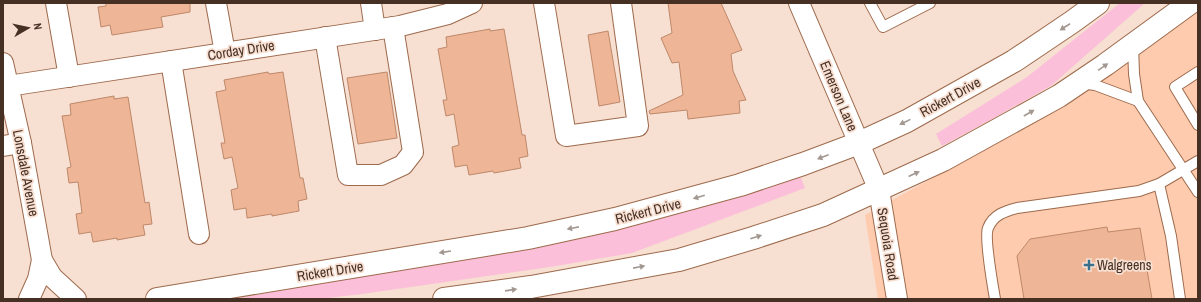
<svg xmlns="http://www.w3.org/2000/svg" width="1201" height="302" viewBox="0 0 1201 302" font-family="'Archivo Narrow',sans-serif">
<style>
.built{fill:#ffcbae}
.green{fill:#fcbfd9}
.building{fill:#eeb696;stroke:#be886a}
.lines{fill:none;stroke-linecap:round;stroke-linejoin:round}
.lane-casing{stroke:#9d6a4c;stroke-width:12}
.street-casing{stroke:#9d6a4c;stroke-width:22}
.secondary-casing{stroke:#9d6a4c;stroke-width:24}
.lane{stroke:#fff;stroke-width:10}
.street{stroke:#fff;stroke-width:20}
.secondary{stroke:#fff;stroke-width:22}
.oneway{fill:#a29891}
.poi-dot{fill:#39718c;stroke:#f7dfd2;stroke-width:1.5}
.labels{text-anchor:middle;stroke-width:3.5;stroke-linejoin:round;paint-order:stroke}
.street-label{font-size:14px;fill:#463023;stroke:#f7dfd2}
.poi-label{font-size:14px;fill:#463023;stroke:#f7dfd2;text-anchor:start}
</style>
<rect width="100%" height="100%" fill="#f7dfd2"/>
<polygon class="built" points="1198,5 1198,299 878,299 865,215 1000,141 1098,78"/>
<g class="green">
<polygon points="1120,3 1145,3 1052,85 992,119 942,146 936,134 1027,77"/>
<polygon points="790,178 801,178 805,188 632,253 550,267 362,294 319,299 233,299 559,241"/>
</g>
<g class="building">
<polygon points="106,3 190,3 190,12 161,17 163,27 112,35 110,25 101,27 98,7 106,6"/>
<polygon points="668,3 721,3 742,50 731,54 733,71 746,100 739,101 740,113 688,119 687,110 650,114 649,111 683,95 679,62 672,63 661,38 672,33"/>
<polygon points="490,29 490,31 504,29 522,135 525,135 528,156 519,158 521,168 494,173 493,171 469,175 467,165 455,167 452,147 459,145 454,114 446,116 443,100 447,100 438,49 447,47 446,37"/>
<polygon points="608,31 620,102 599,106 588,35"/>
<polygon points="268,72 269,74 283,72 300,178 303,178 307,199 298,201 299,211 272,216 272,214 247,218 246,208 234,210 231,190 238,188 232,157 224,159 221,143 225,143 216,92 226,90 224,80"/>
<polygon points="387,72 397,138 358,144 347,78"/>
<polygon points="114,96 114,99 128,97 145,203 149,202 152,224 143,225 145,235 117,240 117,238 93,242 91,232 79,234 76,214 82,213 78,182 69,183 67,168 71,167 62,116 71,115 70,104"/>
<polygon points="1107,227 1108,232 1140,228 1152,299 1024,299 1017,256 1030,239"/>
</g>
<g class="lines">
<g class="lane-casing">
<g id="lane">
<polyline points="870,3 883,27 930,3"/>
<polyline points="1133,45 1134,74 1138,101 1198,192"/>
<polyline points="1198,72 1175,87 1198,125"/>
<polyline points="1081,83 1095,85 1138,101"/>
<polyline points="1159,184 1171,236 1180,299"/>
<path d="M 995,299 C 993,287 984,237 988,228 C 993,215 1005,211 1017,208 L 1139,191 L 1159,184 L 1198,161"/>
</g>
</g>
<g class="street-casing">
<g id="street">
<polyline points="56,3 69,77"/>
<polyline points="216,3 225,53"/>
<polyline points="371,3 375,30"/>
<polyline points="544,3 566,136 638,126 621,3"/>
<polyline points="799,3 879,190 897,299"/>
<polyline points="325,37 348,175 381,175 403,165 413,152 393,27"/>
<polyline points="171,61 199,234"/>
<polyline points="3,63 21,143 42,260 52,277 76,299"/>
<polyline points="8,86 400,26 448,14 472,3"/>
<polyline points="3,146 21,143"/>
<polyline points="29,299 38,279 42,260"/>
</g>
</g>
<g class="secondary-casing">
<g id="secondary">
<polyline points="157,299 528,238 615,219 740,185 803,164 859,143 907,121 1014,61 1072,22 1098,3"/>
<polyline points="444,299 531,287 679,260 753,238 823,215 943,160 1059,96 1105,65 1190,3"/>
</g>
</g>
<use href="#lane" class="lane"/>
<use href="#street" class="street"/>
<use href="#secondary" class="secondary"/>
</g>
<defs><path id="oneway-solid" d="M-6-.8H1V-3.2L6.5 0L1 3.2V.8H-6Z"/></defs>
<g class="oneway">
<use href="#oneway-solid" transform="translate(1065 27) rotate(147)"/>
<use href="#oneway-solid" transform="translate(1103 67) rotate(-35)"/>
<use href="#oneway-solid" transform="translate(1029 113) rotate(-30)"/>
<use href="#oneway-solid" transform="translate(905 122) rotate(154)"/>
<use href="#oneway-solid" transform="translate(823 157) rotate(159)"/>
<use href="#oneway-solid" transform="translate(914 174) rotate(-25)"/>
<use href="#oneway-solid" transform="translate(699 197) rotate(164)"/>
<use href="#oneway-solid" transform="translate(573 228) rotate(169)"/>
<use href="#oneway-solid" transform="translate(756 237) rotate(-18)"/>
<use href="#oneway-solid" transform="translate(445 252) rotate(171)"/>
<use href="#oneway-solid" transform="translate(639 267) rotate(-11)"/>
<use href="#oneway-solid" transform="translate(511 290) rotate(-8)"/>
</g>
<path class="poi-dot" d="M1087 259h4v4h4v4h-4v4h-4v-4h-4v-4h4z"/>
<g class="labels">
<g class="street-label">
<text transform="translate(241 50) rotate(-9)" y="5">Corday Drive</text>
<text transform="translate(839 96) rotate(67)" y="5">Emerson Lane</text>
<text transform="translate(950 97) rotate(-29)" y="5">Rickert Drive</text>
<text transform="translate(26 173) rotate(79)" y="5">Lonsdale Avenue</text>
<text transform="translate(648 211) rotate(-14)" y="5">Rickert Drive</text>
<text transform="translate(888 244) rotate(81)" y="5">Sequoia Road</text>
<text transform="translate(330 271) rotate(-9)" y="5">Rickert Drive</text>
</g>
<g class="poi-label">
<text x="1097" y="270">Walgreens</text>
</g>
</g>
<rect width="1201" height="302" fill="none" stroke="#463023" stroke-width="8"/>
<g transform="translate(28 28) rotate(81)" stroke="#f7dfd2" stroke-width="3" paint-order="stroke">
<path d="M0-3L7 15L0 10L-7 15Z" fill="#463023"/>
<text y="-6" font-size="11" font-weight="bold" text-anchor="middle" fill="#463023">N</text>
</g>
</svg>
